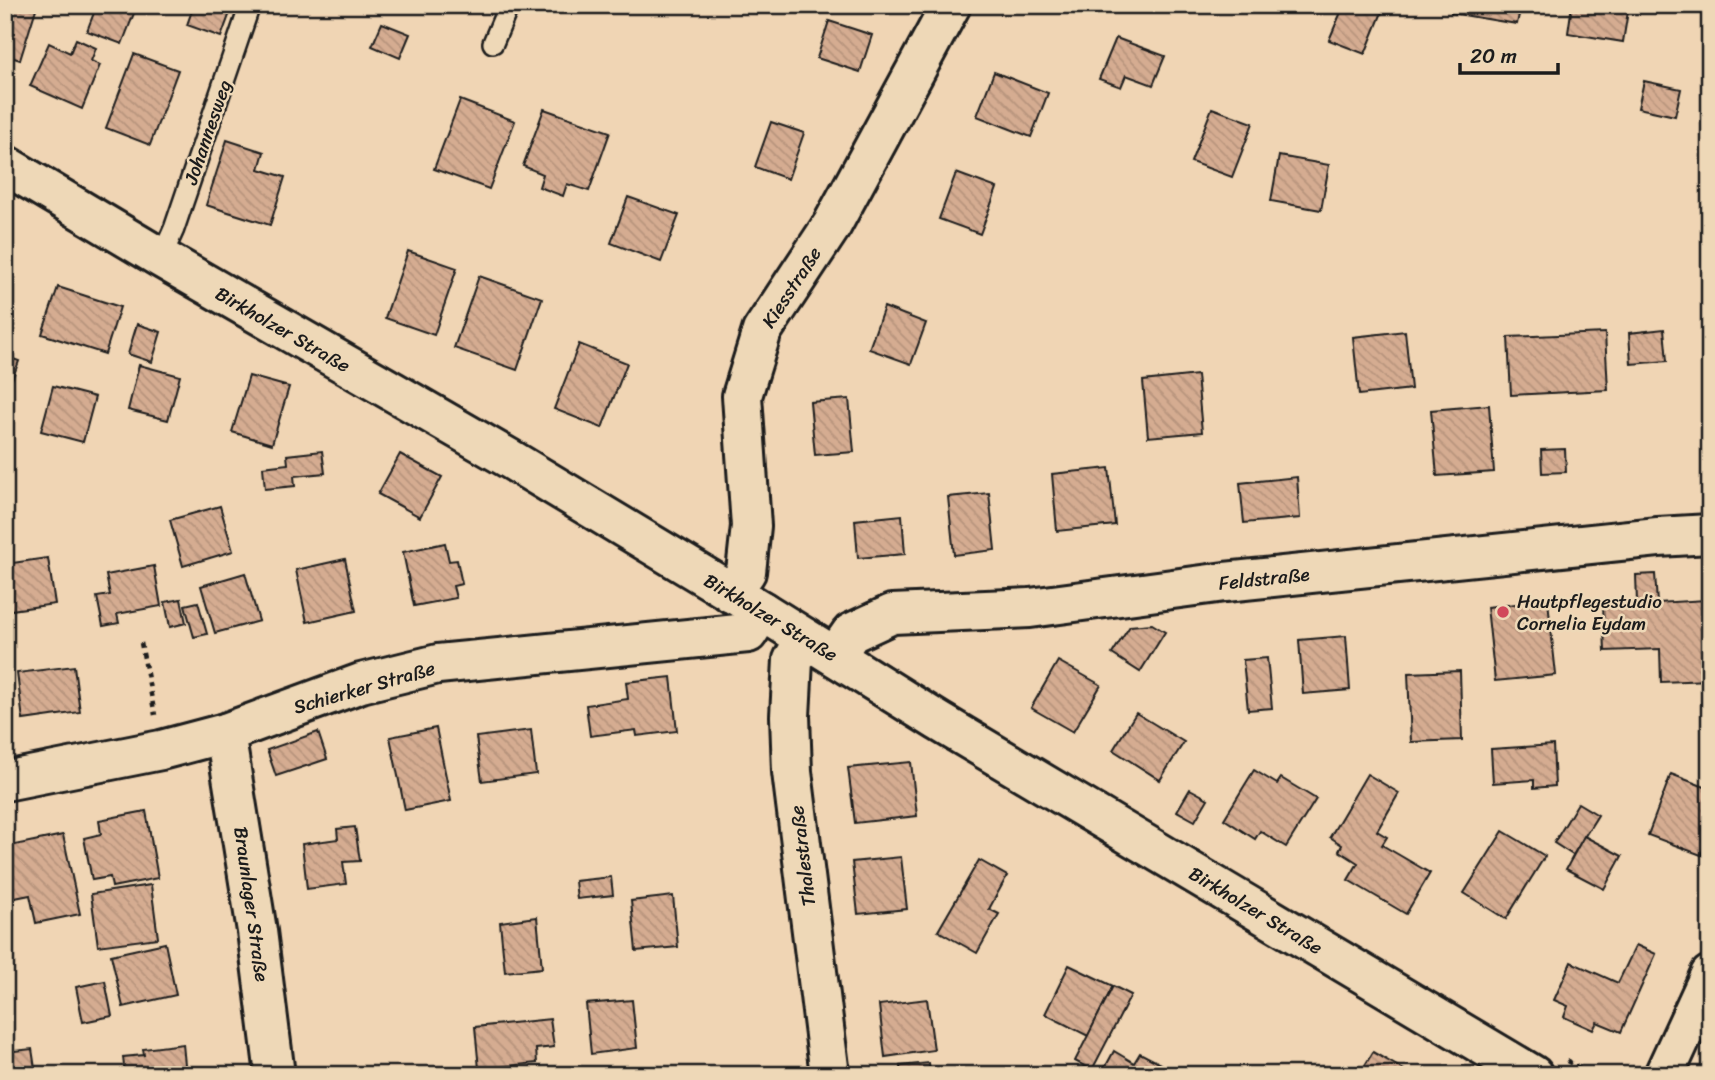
<svg xmlns="http://www.w3.org/2000/svg" width="1715" height="1080" viewBox="0 0 1715 1080" font-family="Sriracha,sans-serif">
<style>
.building{fill:url(#building-back-hatch);stroke:#1c1c1c;stroke-width:2}
.lines{fill:none;stroke-linecap:round;stroke-linejoin:round}
.service-casing{stroke:#1c1c1c;stroke-width:24}
.minor-casing{stroke:#1c1c1c;stroke-width:44}
.tertiary-casing{stroke:#1c1c1c;stroke-width:44}
.path{stroke:#1c1c1c;stroke-width:4.5;stroke-dasharray:5 5;stroke-linecap:butt}
.service{stroke:#eed8b7;stroke-width:19}
.minor{stroke:#eed8b7;stroke-width:38}
.tertiary{stroke:#eed8b7;stroke-width:38}
.poi-dot{fill:#d1495b;stroke:#eed8b7;stroke-width:2.5}
.labels{text-anchor:middle;stroke-width:5;stroke-linejoin:round;paint-order:stroke}
.street-label{font-size:19px;fill:#1c1c1c;stroke:#eed8b7}
.poi-label{font-size:19px;fill:#1c1c1c;stroke:#eed8b7;text-anchor:start}
</style>
<defs>
<pattern id="building-back-hatch" width="6" height="6" patternUnits="userSpaceOnUse" patternTransform="scale(1.75)"><rect width="6" height="6" fill="#d5ac91"/><path d="M-1 5l2 2M0 0l6 6M5-1l2 2" fill="none" stroke="#b6937c"/></pattern>
</defs>
<rect width="100%" height="100%" fill="#f0d5b4"/>
<filter id="ink" filterUnits="userSpaceOnUse"><feTurbulence type="fractalNoise" baseFrequency=".0143" numOctaves="2"/><feDisplacementMap in="SourceGraphic" scale="14" xChannelSelector="R" yChannelSelector="G"/><feConvolveMatrix kernelMatrix="1 2 1 2 8 2 1 2 1" color-interpolation-filters="sRGB"/></filter>
<g filter="url(#ink)">
<g class="building">
<polygon points="5,5 24,5 36,9 20,60 5,55"/>
<polygon points="97,5 128,5 136,8 122,44 87,31"/>
<polygon points="194,5 218,5 231,10 221,37 187,25"/>
<polygon points="1344,5 1385,5 1365,54 1329,40"/>
<polygon points="1453,5 1521,5 1517,24 1451,13"/>
<polygon points="1572,5 1629,5 1623,42 1568,33"/>
<polygon points="829,21 872,35 860,72 817,58"/>
<polygon points="382,23 410,34 400,58 372,46"/>
<polygon points="1116,38 1165,56 1153,85 1126,75 1121,87 1099,79"/>
<polygon points="76,39 96,48 91,61 100,65 82,109 30,86 49,43 70,53"/>
<polygon points="134,54 178,70 150,145 106,128"/>
<polygon points="994,72 1048,93 1031,137 977,116"/>
<polygon points="1644,81 1681,89 1675,116 1638,108"/>
<polygon points="460,100 515,121 489,189 434,169"/>
<polygon points="1212,108 1253,123 1232,177 1191,162"/>
<polygon points="544,109 610,132 589,191 567,184 563,196 539,187 543,174 523,166"/>
<polygon points="771,122 804,133 788,179 755,167"/>
<polygon points="227,140 264,152 259,169 285,177 270,225 206,205"/>
<polygon points="1279,156 1329,165 1321,210 1271,201"/>
<polygon points="956,173 997,188 980,234 939,219"/>
<polygon points="628,197 679,215 661,262 611,243"/>
<polygon points="408,251 457,268 434,335 385,318"/>
<polygon points="479,276 542,298 517,370 454,348"/>
<polygon points="58,287 120,307 105,354 42,334"/>
<polygon points="884,307 926,323 911,364 869,349"/>
<polygon points="137,324 161,332 152,362 128,354"/>
<polygon points="1664,329 1667,361 1631,364 1629,333"/>
<polygon points="1405,331 1411,389 1359,395 1353,337"/>
<polygon points="1605,333 1608,390 1511,395 1508,337"/>
<polygon points="579,344 627,363 602,428 554,409"/>
<polygon points="5,356 19,361 5,398"/>
<polygon points="139,365 180,376 168,420 128,410"/>
<polygon points="1197,375 1202,432 1148,437 1143,381"/>
<polygon points="249,376 289,387 272,444 232,432"/>
<polygon points="53,386 95,397 83,442 41,431"/>
<polygon points="849,399 854,452 815,455 810,402"/>
<polygon points="1489,405 1494,472 1437,476 1431,410"/>
<polygon points="1565,449 1566,472 1542,473 1541,450"/>
<polygon points="322,451 325,473 294,476 295,486 265,489 263,467 288,464 287,455"/>
<polygon points="400,454 442,477 420,517 378,494"/>
<polygon points="1109,468 1115,525 1057,531 1052,474"/>
<polygon points="1297,477 1300,518 1244,523 1240,483"/>
<polygon points="989,493 995,550 954,555 948,497"/>
<polygon points="220,506 233,551 183,566 170,520"/>
<polygon points="902,515 905,554 858,558 855,520"/>
<polygon points="445,543 449,561 457,560 462,584 453,586 456,598 414,606 403,552"/>
<polygon points="48,558 55,604 11,610 5,564"/>
<polygon points="345,559 356,611 307,622 296,570"/>
<polygon points="154,566 161,606 117,614 119,623 103,626 97,597 110,595 106,575"/>
<polygon points="245,573 259,621 215,633 201,586"/>
<polygon points="1655,574 1657,603 1706,600 1707,621 1710,621 1710,680 1661,682 1660,649 1605,651 1603,604 1637,602 1636,575"/>
<polygon points="181,599 186,623 170,627 165,602"/>
<polygon points="1548,601 1556,675 1495,681 1487,607"/>
<polygon points="198,602 207,634 194,637 185,605"/>
<polygon points="1152,624 1165,632 1140,672 1112,654 1130,626"/>
<polygon points="1346,636 1350,690 1303,694 1299,640"/>
<polygon points="1267,658 1272,708 1248,710 1243,660"/>
<polygon points="1058,661 1101,685 1073,732 1031,708"/>
<polygon points="74,666 80,712 23,720 17,673"/>
<polygon points="1460,671 1462,740 1411,742 1408,673"/>
<polygon points="671,677 677,731 637,736 636,730 590,736 586,705 628,699 626,682"/>
<polygon points="1136,713 1184,742 1160,780 1113,750"/>
<polygon points="436,728 451,801 405,810 390,737"/>
<polygon points="531,730 536,774 482,781 476,737"/>
<polygon points="318,732 327,759 276,776 267,750"/>
<polygon points="1553,745 1555,786 1534,788 1534,780 1493,783 1491,749"/>
<polygon points="911,762 917,816 855,823 848,768"/>
<polygon points="1254,770 1277,784 1281,778 1316,799 1286,847 1260,831 1255,839 1224,819"/>
<polygon points="1367,774 1399,793 1377,831 1387,837 1382,845 1430,873 1406,914 1348,880 1358,863 1339,851 1342,845 1330,837"/>
<polygon points="1671,774 1710,789 1710,833 1701,855 1648,835"/>
<polygon points="1190,789 1208,799 1195,821 1177,811"/>
<polygon points="1578,803 1598,815 1573,855 1554,843"/>
<polygon points="146,811 158,878 112,887 110,877 92,880 84,838 101,834 99,820"/>
<polygon points="355,827 360,861 343,862 346,884 307,889 302,844 338,839 337,829"/>
<polygon points="1503,831 1545,856 1506,919 1464,893"/>
<polygon points="63,835 80,914 36,923 30,895 5,900 5,847"/>
<polygon points="1584,836 1622,856 1604,889 1566,869"/>
<polygon points="901,857 907,909 858,914 852,862"/>
<polygon points="979,860 1007,876 989,909 999,914 977,953 938,931"/>
<polygon points="611,877 613,895 577,899 575,881"/>
<polygon points="151,885 158,938 98,946 91,894"/>
<polygon points="673,896 678,947 636,951 631,901"/>
<polygon points="537,917 542,968 505,972 500,922"/>
<polygon points="165,943 176,995 123,1007 111,955"/>
<polygon points="1636,945 1656,954 1621,1032 1597,1022 1593,1030 1564,1017 1568,1006 1554,1000 1571,962 1618,983"/>
<polygon points="1069,965 1113,986 1088,1036 1045,1014"/>
<polygon points="105,981 112,1016 83,1022 76,987"/>
<polygon points="1113,986 1131,995 1092,1070 1075,1061"/>
<polygon points="927,999 934,1050 885,1057 879,1005"/>
<polygon points="632,1000 637,1048 591,1054 586,1004"/>
<polygon points="550,1019 554,1047 536,1049 537,1063 479,1069 475,1027"/>
<polygon points="183,1044 186,1075 125,1075 123,1057 144,1055 143,1049"/>
<polygon points="32,1049 36,1075 5,1075 5,1052"/>
<polygon points="1114,1051 1134,1063 1140,1053 1161,1064 1155,1075 1101,1075"/>
<polygon points="1373,1052 1404,1070 1401,1075 1359,1075"/>
<polygon points="929,1063 930,1075 901,1075 900,1066"/>
</g>
<g class="lines">
<g class="service-casing">
<g id="service">
<polyline points="493,43 509,5"/>
<polyline points="161,258 174,229 250,5"/>
</g>
</g>
<g class="minor-casing">
<g id="minor">
<polyline points="731,593 746,572 751,526 742,396 762,331 832,225 951,5"/>
<polyline points="805,639 793,660 790,716 792,772 830,1075"/>
<polyline points="835,656 851,633 892,614 1030,608 1225,582 1658,537 1710,534"/>
<polyline points="225,733 257,931 275,1075"/>
<polyline points="5,781 161,750 225,733 361,683 438,664 748,633 762,611"/>
<polyline points="1664,1075 1710,975"/>
</g>
</g>
<g class="tertiary-casing">
<polyline id="tertiary" points="5,165 161,258 510,459 762,611 938,721 1533,1075"/>
</g>
<g class="path">
<polyline points="141,643 155,715"/>
<polyline points="1567,1061 1590,1075"/>
</g>
<use href="#service" class="service"/>
<use href="#minor" class="minor"/>
<use href="#tertiary" class="tertiary"/>
</g>
</g>
<circle class="poi-dot" cx="1503" cy="612" r="7"/>
<g class="labels">
<g class="street-label">
<text transform="translate(207 132) rotate(-71)" y="7">Johannesweg</text>
<text transform="translate(791 287) rotate(-57)" y="7">Kiesstraße</text>
<text transform="translate(283 329) rotate(30)" y="7">Birkholzer Straße</text>
<text transform="translate(1264 578) rotate(-6)" y="7">Feldstraße</text>
<text transform="translate(771 617) rotate(31)" y="7">Birkholzer Straße</text>
<text transform="translate(364 687) rotate(-16)" y="7">Schierker Straße</text>
<text transform="translate(802 856) rotate(-97)" y="7">Thalestraße</text>
<text transform="translate(252 904) rotate(82)" y="7">Braunlager Straße</text>
<text transform="translate(1256 910) rotate(31)" y="7">Birkholzer Straße</text>
</g>
<g class="poi-label">
<text x="1517" y="608">Hautpflegestudio<tspan x="1517" dy="22">Cornelia Eydam</tspan></text>
</g>
</g>
<rect width="1715" height="1080" fill="none" stroke="#eed8b7" stroke-width="28"/>
<rect x="14" y="14" width="1687" height="1052" fill="none" stroke="#1c1c1c" stroke-width="2.5" filter="url(#ink)"/>
<path d="M1460 63v10h98v-10" fill="none" stroke="#1c1c1c" stroke-width="3.5"/>
<text x="1470" y="63" font-size="21" fill="#1c1c1c" stroke="#eed8b7" stroke-width="5" paint-order="stroke">20 m</text>
</svg>
